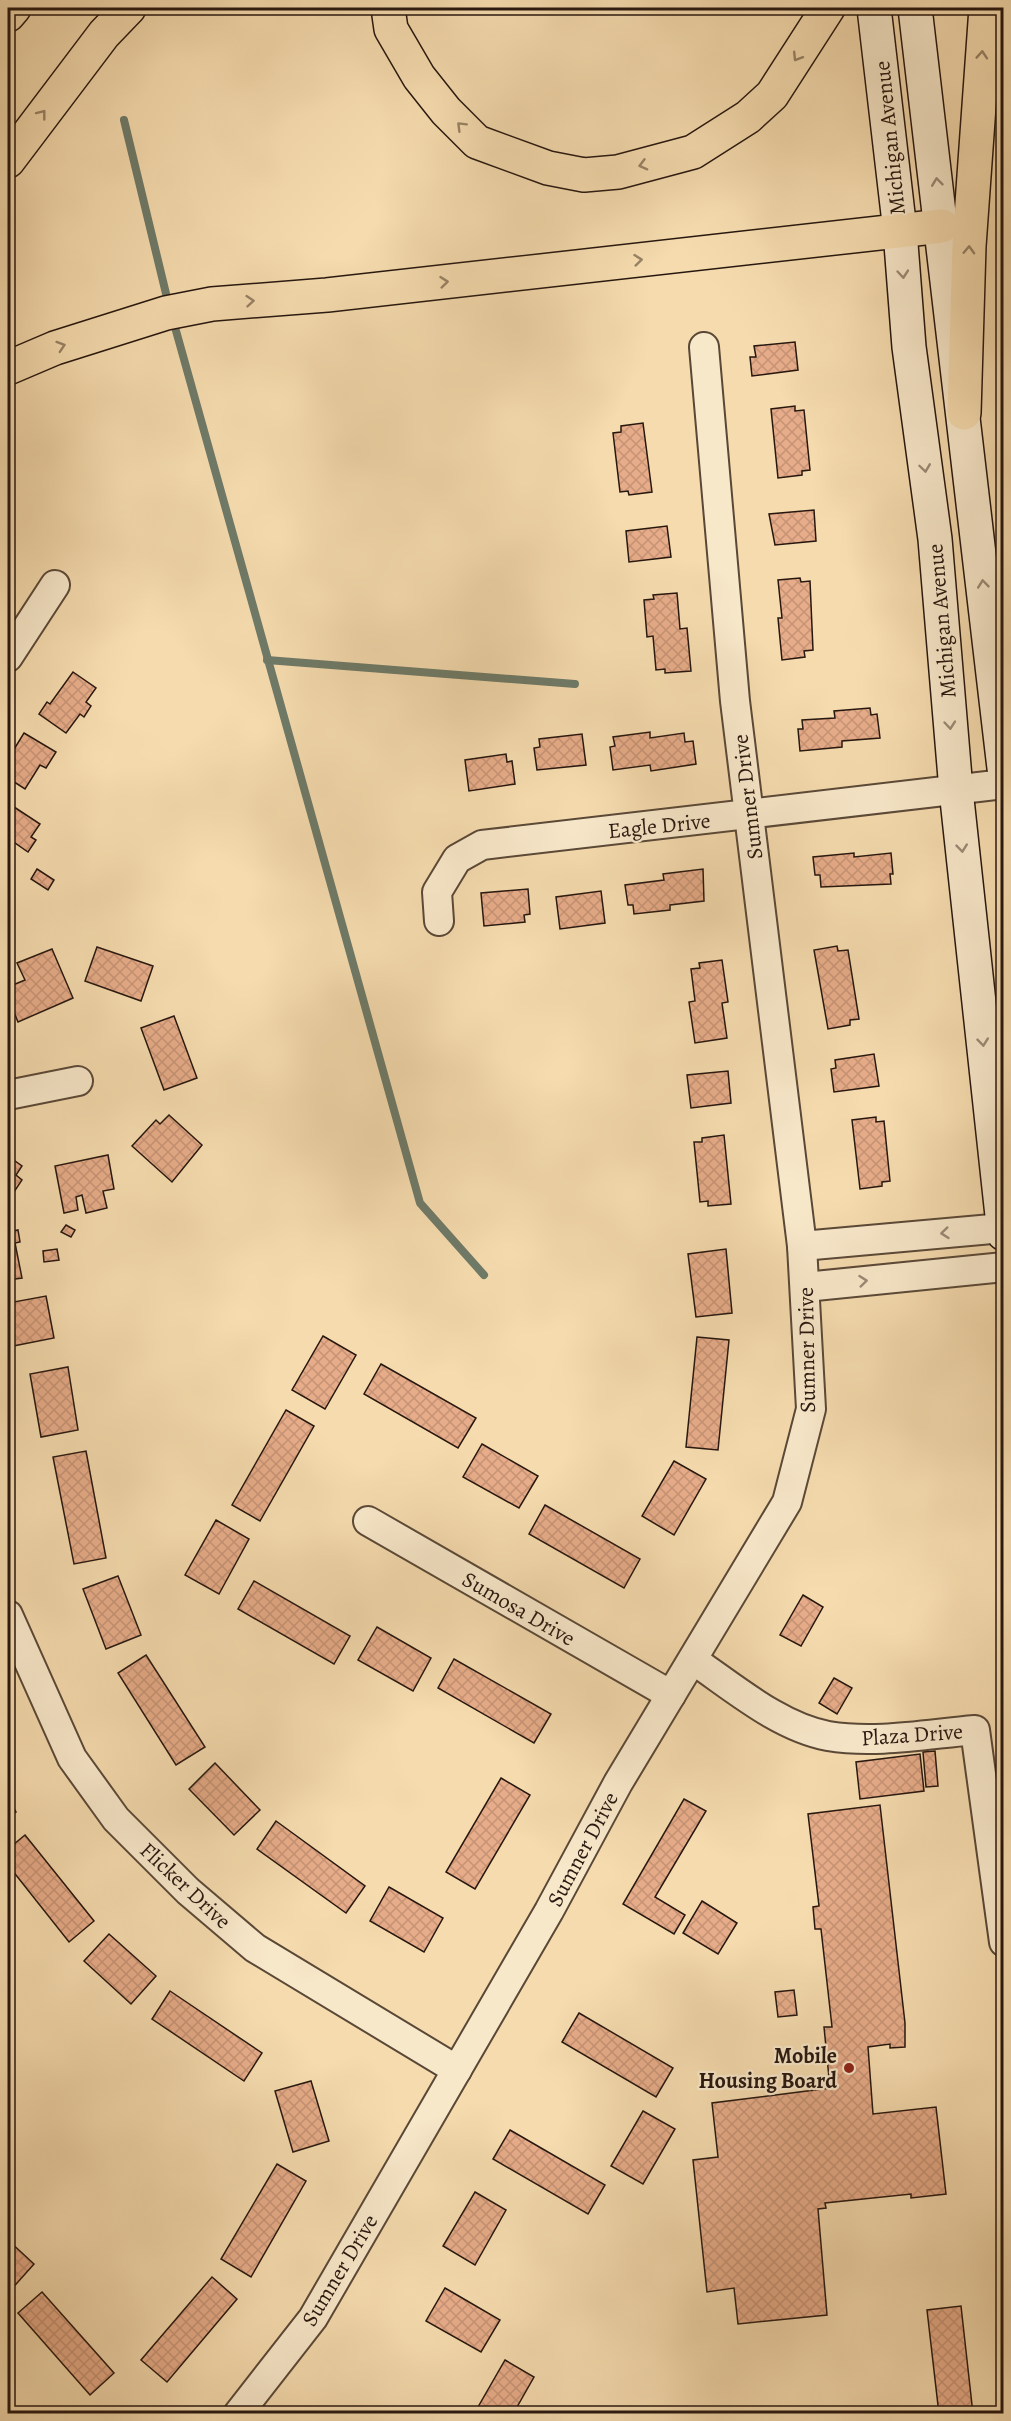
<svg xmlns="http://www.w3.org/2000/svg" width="1011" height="2421" viewBox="0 0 1011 2421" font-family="Alegreya,serif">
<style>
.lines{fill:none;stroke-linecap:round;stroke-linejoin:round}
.stream{stroke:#6e7a68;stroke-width:8}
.building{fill:url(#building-cross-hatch);stroke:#27170f;stroke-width:1.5}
.minor-casing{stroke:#5a4837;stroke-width:32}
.secondary-casing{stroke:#27170f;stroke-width:36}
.motorway-casing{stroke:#27170f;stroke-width:36}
.minor{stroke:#f8e8ca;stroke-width:28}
.secondary{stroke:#f8e8ca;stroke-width:33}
.motorway{stroke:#f5dbae;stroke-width:33}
.oneway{stroke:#988366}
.oneway2{stroke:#9a8a76}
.poi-dot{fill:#8f2418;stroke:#f8e8ca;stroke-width:2}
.labels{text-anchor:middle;stroke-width:4.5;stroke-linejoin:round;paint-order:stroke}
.street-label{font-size:22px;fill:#27170f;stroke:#f8e8ca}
.poi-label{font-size:22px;font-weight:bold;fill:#27170f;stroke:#f8e8ca;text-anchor:end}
</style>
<defs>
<pattern id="building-cross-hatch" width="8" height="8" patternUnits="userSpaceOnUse" patternTransform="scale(1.5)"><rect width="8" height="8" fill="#e7ac89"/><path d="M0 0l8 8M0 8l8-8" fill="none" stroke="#c69375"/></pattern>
</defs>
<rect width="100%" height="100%" fill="#f5dbae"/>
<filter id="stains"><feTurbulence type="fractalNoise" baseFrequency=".00333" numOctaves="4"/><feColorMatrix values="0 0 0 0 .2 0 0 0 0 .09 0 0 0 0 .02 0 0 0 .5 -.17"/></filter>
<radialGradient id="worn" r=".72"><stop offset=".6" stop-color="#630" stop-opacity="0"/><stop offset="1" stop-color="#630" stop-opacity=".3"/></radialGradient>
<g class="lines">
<g class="stream">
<polyline points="124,120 169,306"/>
<polyline points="173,320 420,1203 484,1275"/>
<polyline points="267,660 575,684"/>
</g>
</g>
<g class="building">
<polygon points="795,342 798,370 752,376 750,357 756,357 754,346"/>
<polygon points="795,406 795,411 804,410 810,470 802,471 802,475 778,478 771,409"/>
<polygon points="643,423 652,492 629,495 628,491 620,492 613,433 621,432 621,426"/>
<polygon points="814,510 816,541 775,545 769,514"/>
<polygon points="667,526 671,557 629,562 626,531"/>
<polygon points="800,578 801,582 810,581 813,650 804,651 805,657 782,660 778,618 782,618 778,580"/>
<polygon points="677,593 680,629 687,628 691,671 665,673 665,669 656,670 653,636 647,637 644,600 654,599 653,595"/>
<polygon points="73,672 96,688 86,702 91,706 84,717 80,714 66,733 39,714 47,702 50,704"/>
<polygon points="870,708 871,715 877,714 880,738 842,741 842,747 800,751 798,729 803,729 802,720 835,718 834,711"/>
<polygon points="650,732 650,738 684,733 685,742 693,741 696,764 651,771 650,765 613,770 610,747 615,746 613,737"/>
<polygon points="24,733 56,752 46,768 40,765 25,789 8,778 8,759"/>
<polygon points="582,734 586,765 537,770 534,748 540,747 539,739"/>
<polygon points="506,754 507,762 512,761 515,784 469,791 465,760"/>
<polygon points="8,803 40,824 31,837 36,840 28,852 8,838"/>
<polygon points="854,853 854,857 891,853 893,874 890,874 891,884 821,887 820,875 815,875 813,857"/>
<polygon points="37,869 54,880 48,890 31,879"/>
<polygon points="703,869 704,901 670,905 670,910 634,914 633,905 628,905 625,885 664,880 663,874"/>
<polygon points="528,889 530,914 524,915 525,922 484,926 481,893"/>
<polygon points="601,891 605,923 560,929 556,897"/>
<polygon points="837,946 838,951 848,950 859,1019 850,1020 850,1025 828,1029 814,950"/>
<polygon points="97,947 153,966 141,1001 85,981"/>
<polygon points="52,949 73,998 18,1022 8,998 8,987 25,980 17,963"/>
<polygon points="722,960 728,1002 722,1003 727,1038 695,1043 689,1002 695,1001 691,969 700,968 699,963"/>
<polygon points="174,1016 197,1078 164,1090 141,1028"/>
<polygon points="874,1054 879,1086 834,1092 831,1069 836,1068 835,1060"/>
<polygon points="728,1071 731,1103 691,1108 687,1075"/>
<polygon points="169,1115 202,1145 172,1182 132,1146 156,1120 160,1124"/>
<polygon points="876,1117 876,1122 884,1121 890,1181 882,1182 882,1186 860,1189 852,1120"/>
<polygon points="724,1135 731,1204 708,1206 708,1201 700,1202 694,1142 702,1142 702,1138"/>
<polygon points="108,1155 114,1189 103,1191 107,1208 86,1213 82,1195 76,1197 78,1210 64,1213 55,1166"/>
<polygon points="8,1156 22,1166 16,1175 22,1180 14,1192 8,1188"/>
<polygon points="66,1225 75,1230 71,1237 61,1232"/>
<polygon points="18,1230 20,1242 15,1243 22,1278 8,1280 8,1232"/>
<polygon points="57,1249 59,1260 44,1262 43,1251"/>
<polygon points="726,1249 732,1313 696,1317 688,1254"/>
<polygon points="46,1296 54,1338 8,1347 8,1303"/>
<polygon points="323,1336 356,1355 325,1409 292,1390"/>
<polygon points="697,1337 729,1340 718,1450 686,1447"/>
<polygon points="381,1364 476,1418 458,1448 364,1394"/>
<polygon points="68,1367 78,1430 41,1437 30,1374"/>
<polygon points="286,1410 314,1426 260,1521 232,1505"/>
<polygon points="482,1444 538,1476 519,1508 463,1477"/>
<polygon points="86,1451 106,1558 74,1564 53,1457"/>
<polygon points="674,1461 706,1479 674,1535 642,1516"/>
<polygon points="545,1505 640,1559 624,1588 529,1534"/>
<polygon points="216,1520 249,1539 219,1594 185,1575"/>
<polygon points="118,1576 141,1635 106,1649 83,1589"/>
<polygon points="254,1581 350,1636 334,1664 238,1609"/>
<polygon points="803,1595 823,1607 801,1646 780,1635"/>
<polygon points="377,1627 431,1658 413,1691 358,1660"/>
<polygon points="146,1655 205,1747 176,1765 118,1673"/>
<polygon points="454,1659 551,1714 534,1743 438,1688"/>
<polygon points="834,1678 852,1688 837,1714 819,1703"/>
<polygon points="935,1751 938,1786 926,1787 923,1752"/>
<polygon points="920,1754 924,1791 860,1799 856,1762"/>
<polygon points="215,1763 260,1810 234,1835 189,1789"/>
<polygon points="501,1778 530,1795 475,1889 446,1872"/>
<polygon points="8,1797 16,1812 8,1817"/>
<polygon points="684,1799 706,1811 655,1897 685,1915 674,1934 623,1904"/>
<polygon points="880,1805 905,2023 905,2047 890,2048 890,2044 868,2047 873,2114 936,2107 946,2194 911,2198 911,2194 825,2203 826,2208 818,2209 827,2315 738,2324 734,2288 707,2292 693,2160 718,2157 712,2103 830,2088 824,2027 832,2027 821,1929 815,1929 813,1907 819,1906 808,1814"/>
<polygon points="276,1821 365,1886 346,1913 257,1849"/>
<polygon points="25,1835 94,1921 69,1942 8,1865 8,1849"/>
<polygon points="389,1887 443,1918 424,1952 370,1921"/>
<polygon points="702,1901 737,1923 718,1954 683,1933"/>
<polygon points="109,1934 156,1976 131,2004 84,1961"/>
<polygon points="794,1990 797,2015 778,2017 775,1992"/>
<polygon points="170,1991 262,2053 244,2081 152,2019"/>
<polygon points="579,2013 673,2068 656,2097 562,2042"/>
<polygon points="311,2081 329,2141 293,2152 275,2091"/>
<polygon points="643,2111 675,2129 643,2184 611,2166"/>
<polygon points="510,2130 605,2185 588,2214 493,2159"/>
<polygon points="277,2164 306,2181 251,2277 221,2259"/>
<polygon points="475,2192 506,2210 475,2265 443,2246"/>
<polygon points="8,2240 34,2264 9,2292 8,2291"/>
<polygon points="212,2277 237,2299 167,2382 141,2360"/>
<polygon points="445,2288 500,2320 481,2352 426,2321"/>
<polygon points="42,2292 114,2373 90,2395 18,2313"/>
<polygon points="961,2306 973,2414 939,2414 927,2310"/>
<polygon points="505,2360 534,2377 513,2414 474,2414"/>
</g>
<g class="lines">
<g class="minor-casing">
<g id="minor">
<polyline points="8,657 55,585"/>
<polyline points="439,921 437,892 457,859 482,845 1004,784"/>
<polyline points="8,1095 78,1081"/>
<polyline points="802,1246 1003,1228"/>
<polyline points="805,1287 1004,1267"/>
<polyline points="368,1521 671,1695"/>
<polyline points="8,1615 72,1758 116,1819 188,1891 255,1948 457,2070"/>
<path d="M 693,1660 C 733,1687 779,1727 828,1736 C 876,1744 927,1734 975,1730 L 1004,1942"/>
<polyline points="238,2414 313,2318 549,1911 618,1783 787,1502 811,1409 802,1246 735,701 704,347"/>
</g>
</g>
<g class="secondary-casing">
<g id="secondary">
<polyline points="874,8 900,231 909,347 935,539 956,790 1004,1234"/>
<polyline points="915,8 1004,768"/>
</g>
</g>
<g class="motorway-casing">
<g id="motorway">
<polyline points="388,8 391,29 419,77 446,111 477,142 548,168 584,175 618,172 693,152 748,117 772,95 828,8"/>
<polyline points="8,15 14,8"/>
<polyline points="8,161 104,34 129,8"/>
<polyline points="8,368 55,348 166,313 212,304 327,295 942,226"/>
<polyline points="964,413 969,246 986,8"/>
</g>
</g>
<use href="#minor" class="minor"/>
<use href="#secondary" class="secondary"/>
<use href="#motorway" class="motorway"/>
</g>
<defs><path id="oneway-chevron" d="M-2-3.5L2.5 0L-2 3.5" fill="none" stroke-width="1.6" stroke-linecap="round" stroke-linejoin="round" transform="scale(1.5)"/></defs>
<g class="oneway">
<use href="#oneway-chevron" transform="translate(982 55) rotate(-86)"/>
<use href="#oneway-chevron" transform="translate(797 57) rotate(122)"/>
<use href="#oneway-chevron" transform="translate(42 114) rotate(-52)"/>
<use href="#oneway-chevron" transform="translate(461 126) rotate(-135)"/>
<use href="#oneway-chevron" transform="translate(643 165) rotate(165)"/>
<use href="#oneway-chevron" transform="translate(969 250) rotate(-88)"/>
<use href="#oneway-chevron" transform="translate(638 260) rotate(-6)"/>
<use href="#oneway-chevron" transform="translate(444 282) rotate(-6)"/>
<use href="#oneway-chevron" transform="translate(250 301) rotate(-5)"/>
<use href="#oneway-chevron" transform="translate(61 346) rotate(-18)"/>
</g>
<g class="oneway2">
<use href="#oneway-chevron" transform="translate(937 182) rotate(-97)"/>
<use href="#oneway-chevron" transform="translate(903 274) rotate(85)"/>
<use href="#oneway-chevron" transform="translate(925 468) rotate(82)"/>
<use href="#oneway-chevron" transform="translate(983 584) rotate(-96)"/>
<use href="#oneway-chevron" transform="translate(950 725) rotate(85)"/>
<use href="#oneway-chevron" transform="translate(962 848) rotate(84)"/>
<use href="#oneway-chevron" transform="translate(983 1042) rotate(84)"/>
<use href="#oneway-chevron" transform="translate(945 1233) rotate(174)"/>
<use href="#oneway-chevron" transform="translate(863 1281) rotate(-6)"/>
</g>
<circle class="poi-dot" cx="849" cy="2068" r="6"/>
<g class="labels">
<g class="street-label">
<text transform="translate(889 138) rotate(-96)" y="8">Michigan Avenue</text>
<text transform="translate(941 621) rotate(-95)" y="8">Michigan Avenue</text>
<text transform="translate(747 797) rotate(-97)" y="8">Sumner Drive</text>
<text transform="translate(659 825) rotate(-6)" y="8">Eagle Drive</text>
<text transform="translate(806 1350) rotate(-91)" y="8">Sumner Drive</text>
<text transform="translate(519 1608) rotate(30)" y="8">Sumosa Drive</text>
<text transform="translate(912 1734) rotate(-4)" y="8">Plaza Drive</text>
<text transform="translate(582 1849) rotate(-62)" y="8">Sumner Drive</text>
<text transform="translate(186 1885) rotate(43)" y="8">Flicker Drive</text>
<text transform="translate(339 2270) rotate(-59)" y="8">Sumner Drive</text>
</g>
<g class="poi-label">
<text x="837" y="2063">Mobile<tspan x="837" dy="25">Housing Board</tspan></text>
</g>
</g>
<rect width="1011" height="2421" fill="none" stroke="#f5dbae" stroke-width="30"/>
<rect x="9" y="9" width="993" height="2403" fill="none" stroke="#27170f" stroke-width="3"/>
<rect x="15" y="15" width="981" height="2391" fill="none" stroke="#27170f" stroke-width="1.5"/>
<rect width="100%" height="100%" filter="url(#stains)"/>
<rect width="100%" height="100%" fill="url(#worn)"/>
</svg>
